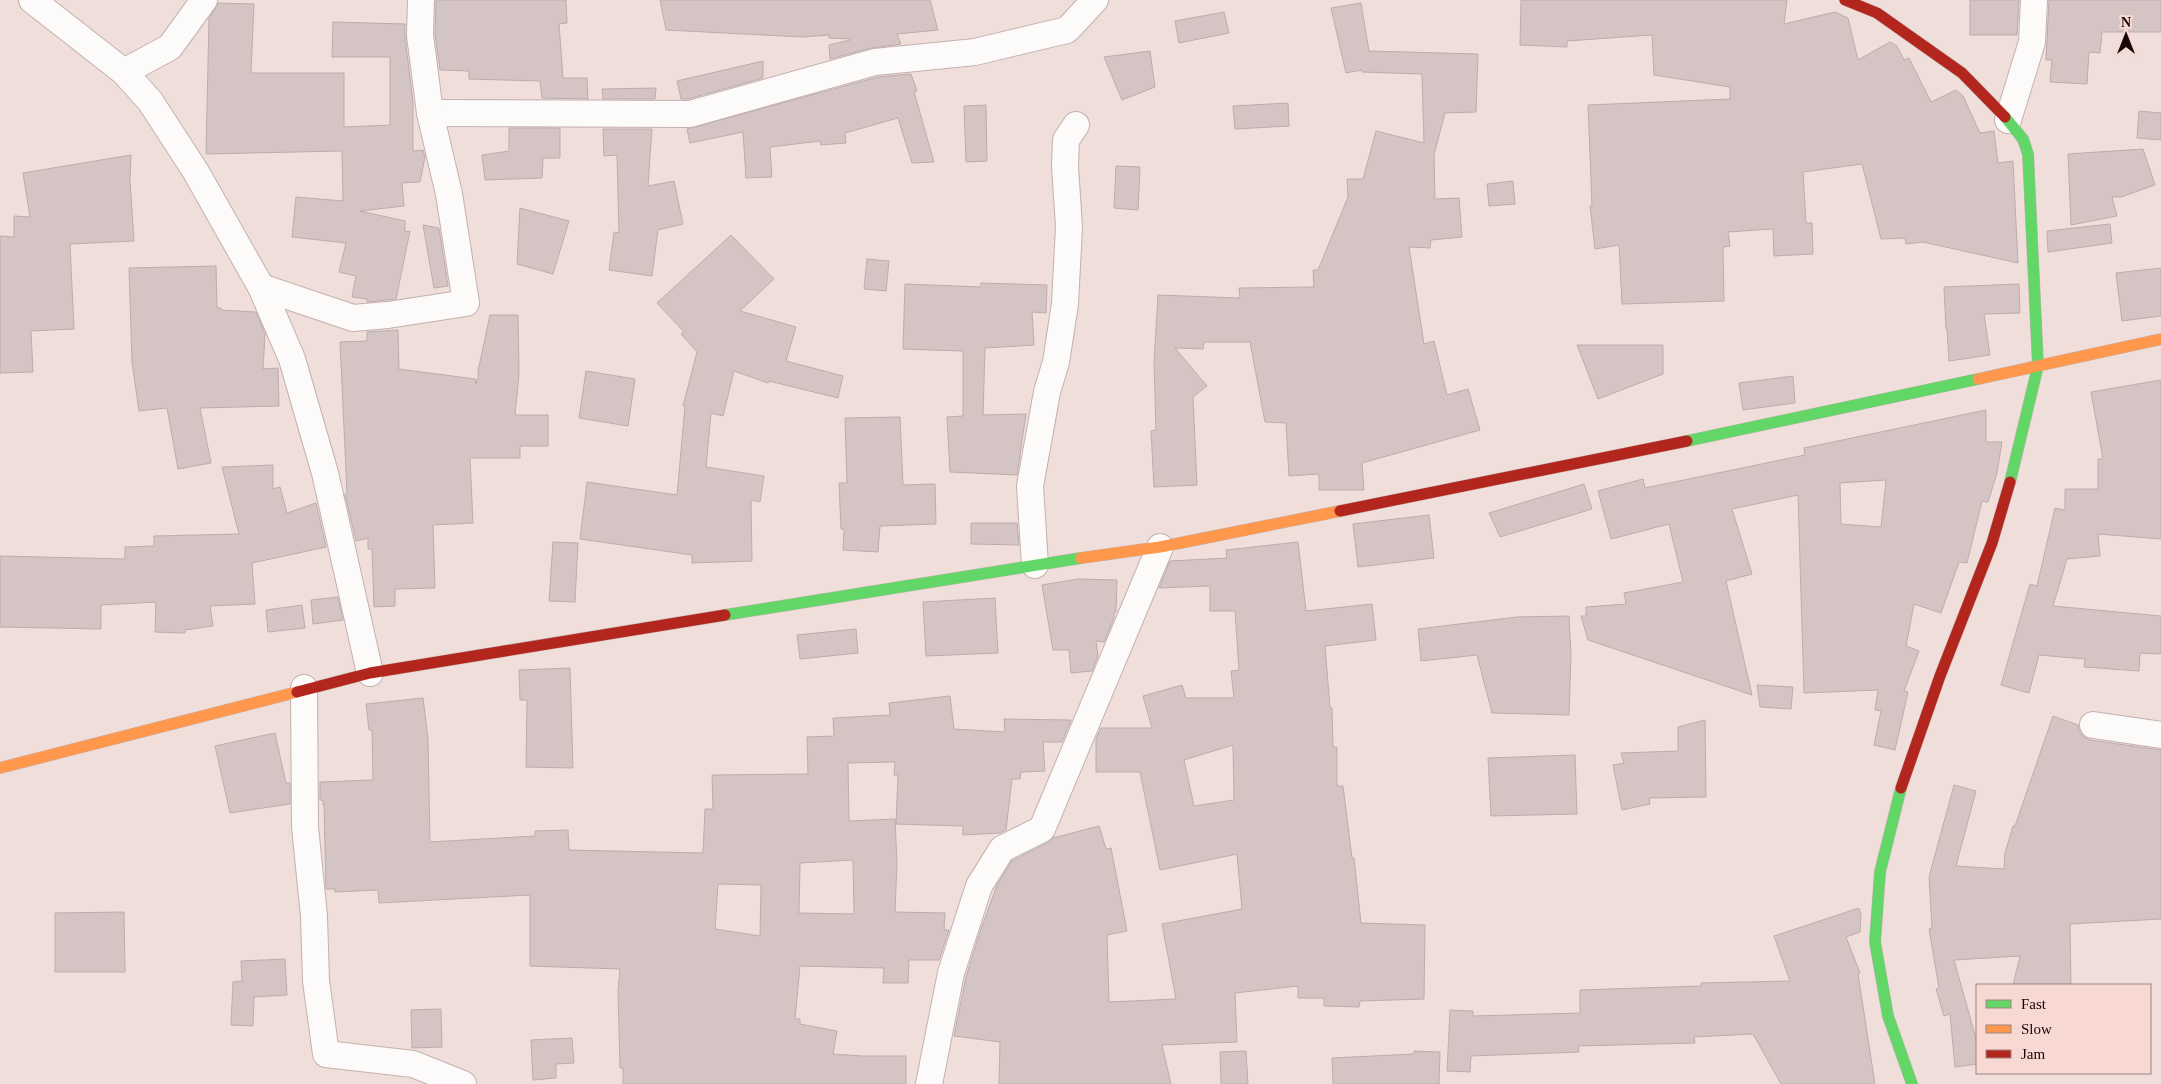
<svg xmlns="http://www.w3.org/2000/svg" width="2161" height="1084" viewBox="0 0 2161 1084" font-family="Georgia,serif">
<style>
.building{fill:#d5c4c4;stroke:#beacad;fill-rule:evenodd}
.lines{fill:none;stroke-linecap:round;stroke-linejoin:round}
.street-casing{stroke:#c3b1af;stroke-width:28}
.fast-casing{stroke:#c3b1af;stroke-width:12}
.slow-casing{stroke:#c3b1af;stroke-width:12}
.jam-casing{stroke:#c3b1af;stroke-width:12}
.street{stroke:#fdfafa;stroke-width:26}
.fast{stroke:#63d668;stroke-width:11}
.slow{stroke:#ff974d;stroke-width:11}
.jam{stroke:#b3261e;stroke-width:11}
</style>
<rect width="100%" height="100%" fill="#f0dedb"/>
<g class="building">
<polygon points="436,0 566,0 567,23 559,24 563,78 587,78 588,99 542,98 540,81 469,79 469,71 440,70 435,34"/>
<polygon points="660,0 930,0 938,30 897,34 901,44 871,48 830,59 829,45 850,40 850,39 829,38 829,35 802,37 666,30"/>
<polygon points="1521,0 1787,0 1784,24 1835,12 1848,18 1858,60 1890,42 1897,46 1904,60 1909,58 1931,102 1956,90 1963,96 1980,133 1994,131 1998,163 2013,161 2018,263 1923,242 1906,244 1905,238 1881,239 1862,164 1803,172 1806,223 1812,223 1813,254 1774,256 1773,229 1728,232 1730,246 1723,247 1724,301 1622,304 1619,245 1595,249 1590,206 1592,205 1588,105 1730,99 1730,87 1654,75 1652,35 1567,41 1567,47 1520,45"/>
<polygon points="1970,0 2019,0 2017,35 1970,35"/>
<polygon points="2049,0 2161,0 2161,32 2102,32 2100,53 2089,52 2087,84 2050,82 2052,60 2046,60"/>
<polygon points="218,3 254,4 251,73 344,73 344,127 390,125 390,57 332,57 333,22 405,24 405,37 413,102 413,151 423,150 425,157 420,182 402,183 404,206 360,211 405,221 405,232 410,231 396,299 367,302 367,299 352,297 356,276 339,272 346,243 292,237 296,197 343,201 342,151 206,154 209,19"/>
<polygon points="1361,3 1369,51 1478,54 1476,112 1445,113 1434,155 1435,199 1459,198 1462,237 1431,240 1430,248 1409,247 1424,344 1434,341 1447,395 1468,389 1480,430 1362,463 1364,490 1319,490 1319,474 1289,476 1286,423 1265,422 1250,342 1204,342 1203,349 1175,348 1207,386 1193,397 1197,485 1154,487 1151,431 1156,430 1154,362 1158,295 1240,298 1239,288 1314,287 1313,270 1318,270 1348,197 1347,179 1363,179 1376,131 1424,143 1422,74 1362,72 1362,70 1346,73 1331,8"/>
<polygon points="1224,12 1229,33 1179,43 1175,21"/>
<polygon points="1150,51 1155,87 1122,100 1104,57"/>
<polygon points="763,61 763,78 688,99 681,99 677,81"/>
<polygon points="911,74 917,91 914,92 934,162 912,163 898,118 845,133 846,143 821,145 820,141 770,147 772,177 746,178 743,132 690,143 687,129 878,77"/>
<polygon points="656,88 655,99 603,99 602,89"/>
<polygon points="1288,103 1289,126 1235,129 1233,106"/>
<polygon points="986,105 987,161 966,162 964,106"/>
<polygon points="2139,111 2161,113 2161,140 2137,138"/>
<polygon points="509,128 560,128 560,158 543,158 542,178 485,180 482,155 509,151"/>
<polygon points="603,129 652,129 648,186 674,181 683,224 658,230 652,276 609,270 614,232 619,233 617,155 604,156"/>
<polygon points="2143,149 2155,185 2121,197 2112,197 2117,216 2071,225 2068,154"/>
<polygon points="131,155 130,181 134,241 70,244 74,329 31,331 33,372 0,373 0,236 14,237 14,216 30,217 23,173"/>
<polygon points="1116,166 1140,167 1138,210 1114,208"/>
<polygon points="1513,181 1515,204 1489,206 1487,184"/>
<polygon points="520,208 569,221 553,274 517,264"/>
<polygon points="2110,224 2112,243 2048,252 2047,231"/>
<polygon points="423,225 439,228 448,286 434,288"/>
<polygon points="731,235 774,279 740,311 796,327 786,361 843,376 838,398 769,381 768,383 734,371 723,416 711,413 706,467 764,476 760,502 751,500 752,561 692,563 692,555 580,539 587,482 677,495 685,406 683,406 697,352 681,334 684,332 657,303"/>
<polygon points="867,259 889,261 886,291 864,289"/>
<polygon points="216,266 217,308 221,308 221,310 256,312 265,334 263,369 278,368 279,406 200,408 211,463 178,469 167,408 139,411 132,362 129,268"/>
<polygon points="2161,268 2161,316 2122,321 2116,273"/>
<polygon points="981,283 1047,285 1046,313 1032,312 1034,345 985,348 983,415 1026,414 1017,475 950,472 947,417 963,416 963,351 903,349 905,284 981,287"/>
<polygon points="2019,284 2020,313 1984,314 1990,355 1949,361 1947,329 1946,329 1944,287"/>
<polygon points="490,315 518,315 519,374 515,415 548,415 548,446 520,446 520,458 470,458 473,523 433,525 435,588 395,589 395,606 374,607 372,549 368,549 368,538 356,541 345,494 347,493 340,342 367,341 367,332 398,330 399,369 475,379 476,384 477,379 478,379 478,371"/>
<polygon points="1577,345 1663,345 1663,374 1598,399"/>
<polygon points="586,371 635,379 628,426 579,418"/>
<polygon points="1793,376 1795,403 1743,410 1739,383"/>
<polygon points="2161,380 2161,539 2098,534 2100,556 2067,559 2053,606 2161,616 2161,654 2140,653 2139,671 2084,667 2085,659 2039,655 2029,693 2001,685 2030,584 2037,586 2055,508 2065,510 2065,489 2098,489 2098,459 2103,459 2091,392"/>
<path d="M 1986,410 L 1986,442 L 2002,442 L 1997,473 L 1988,502 L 1982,501 L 1967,563 L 1959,562 L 1941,613 L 1914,604 L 1906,646 L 1919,651 L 1904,691 L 1908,692 L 1895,750 L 1874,745 L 1881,711 L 1875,710 L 1878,690 L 1804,693 L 1798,495 L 1732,509 L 1752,574 L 1726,581 L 1752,695 L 1588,640 L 1581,616 L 1586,616 L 1586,607 L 1626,604 L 1624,593 L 1683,582 L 1669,524 L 1611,539 L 1598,491 L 1643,479 L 1645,488 L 1805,455 L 1804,448 ZM 1886,480 L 1881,527 L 1841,524 L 1840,483 Z"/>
<polygon points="900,417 903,485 935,484 936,524 880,526 878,552 843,550 844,529 841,529 839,483 847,483 845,418"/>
<polygon points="273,465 273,489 280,487 287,513 316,503 326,547 252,563 255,604 210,606 213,626 185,630 185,633 155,632 156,602 101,605 101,629 0,627 0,556 125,559 125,547 154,546 154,536 239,534 222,467"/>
<polygon points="1584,484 1592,509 1500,537 1489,513"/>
<polygon points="1429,515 1434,558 1358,567 1353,524"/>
<polygon points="971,523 1017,523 1019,545 971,544"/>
<polygon points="553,542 578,543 575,602 549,601"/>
<path d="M 1298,542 L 1306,611 L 1372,604 L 1376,640 L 1325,646 L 1330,708 L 1332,708 L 1333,747 L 1337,747 L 1337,786 L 1343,786 L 1352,858 L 1354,858 L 1361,923 L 1425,925 L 1424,999 L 1360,1001 L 1359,1007 L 1324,1006 L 1324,998 L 1298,998 L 1298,986 L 1235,993 L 1237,1042 L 1162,1045 L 1171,1084 L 999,1084 L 1000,1042 L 954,1036 L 966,977 L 980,932 L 997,885 L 1012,861 L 1049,842 L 1053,838 L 1099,826 L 1106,849 L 1111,848 L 1127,931 L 1107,935 L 1109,1002 L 1176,999 L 1162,924 L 1242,909 L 1237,854 L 1160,870 L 1140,772 L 1096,772 L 1096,739 L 1101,728 L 1152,728 L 1143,696 L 1182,685 L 1186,698 L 1234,698 L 1231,671 L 1239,670 L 1235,611 L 1210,611 L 1210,586 L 1159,588 L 1170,561 L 1227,558 L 1226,550 ZM 1233,745 L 1234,800 L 1194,806 L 1184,760 Z"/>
<polygon points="1078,579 1117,580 1116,612 1114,612 1114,618 1104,642 1096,641 1098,656 1092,671 1071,673 1069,650 1053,650 1042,585"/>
<polygon points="338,597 343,620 313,624 311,600"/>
<polygon points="995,598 998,653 926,656 923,602"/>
<polygon points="302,605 305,628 268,632 266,610"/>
<polygon points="1569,616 1571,655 1569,715 1492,713 1477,655 1421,661 1418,629 1517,617"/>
<polygon points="856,629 858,653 800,659 797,635"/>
<polygon points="570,668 573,768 526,767 527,700 520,700 519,670"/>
<polygon points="1757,685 1793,687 1791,709 1760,707"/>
<path d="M 950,696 L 954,729 L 1005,732 L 1004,719 L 1071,720 L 1062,742 L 1043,742 L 1045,771 L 1021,772 L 1020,779 L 1012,779 L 1006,830 L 1000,833 L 963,835 L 963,826 L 896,824 L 898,775 L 894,775 L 895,762 L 848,763 L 849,821 L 895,819 L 897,863 L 895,912 L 945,913 L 944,930 L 949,930 L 939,960 L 909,960 L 908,983 L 883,983 L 884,968 L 800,966 L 795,1019 L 800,1019 L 800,1024 L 837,1031 L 833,1054 L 863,1056 L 906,1056 L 906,1084 L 623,1084 L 623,1068 L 620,1068 L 618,991 L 620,969 L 530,966 L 530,895 L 379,903 L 378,890 L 335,892 L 335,889 L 326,889 L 324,805 L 323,805 L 323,800 L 320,800 L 320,782 L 373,780 L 372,730 L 369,730 L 366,704 L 423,698 L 428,739 L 430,842 L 535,836 L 535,831 L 568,830 L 569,850 L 703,853 L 705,809 L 713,809 L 712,775 L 808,774 L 807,737 L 834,736 L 833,718 L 890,715 L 889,703 ZM 853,860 L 854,914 L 799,913 L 800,863 ZM 718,884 L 761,885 L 760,936 L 715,929 Z"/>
<polygon points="2053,716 2078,725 2079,731 2083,736 2090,740 2161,750 2161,919 2070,924 2071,985 2013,985 2020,956 1954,960 1977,1042 1977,1064 1955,1067 1950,1014 1944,1016 1936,989 1939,988 1929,929 1932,928 1929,877 1954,785 1976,791 1956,866 2004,869 2005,853 2013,826 2015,826"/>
<polygon points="1705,720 1706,797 1649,798 1650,804 1622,810 1613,765 1624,763 1621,753 1678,751 1678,727"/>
<polygon points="275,733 286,783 290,783 290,804 230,813 215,746"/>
<polygon points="1575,755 1577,814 1491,816 1488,758"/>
<polygon points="1859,908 1861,915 1860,932 1846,937 1860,973 1858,974 1875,1084 1781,1084 1753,1034 1694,1037 1695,1043 1578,1046 1579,1052 1471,1056 1470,1072 1447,1071 1450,1010 1473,1011 1473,1016 1580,1013 1580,990 1701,986 1701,983 1790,981 1774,936"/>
<polygon points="124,912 125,972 55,972 55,913"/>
<polygon points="285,959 287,995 254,997 253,1026 231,1025 233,982 242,981 241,961"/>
<polygon points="441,1009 442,1047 412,1048 411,1010"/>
<polygon points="572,1038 574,1063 556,1064 556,1078 533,1080 531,1040"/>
<polygon points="1246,1051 1248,1084 1221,1084 1220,1052"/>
<polygon points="1414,1051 1440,1052 1439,1084 1333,1084 1332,1058 1414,1054"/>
</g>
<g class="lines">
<g class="street-casing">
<g id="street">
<polyline points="32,0 124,72 150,101 196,172 261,287 292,359 325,473 370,673"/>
<polyline points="124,72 170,47 204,0"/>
<polyline points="430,113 690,114 875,62 975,52 1067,30 1095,0"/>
<polyline points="2008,120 2032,42 2034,0"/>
<polyline points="261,287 353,318 388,315 466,303 449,194 430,113 420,35 421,0"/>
<polyline points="1035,565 1030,486 1047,392 1056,362 1065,304 1069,227 1065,166 1066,140 1076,125"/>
<polyline points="304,688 305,827 314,916 316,981 326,1054 413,1064 463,1084"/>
<polyline points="2093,725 2161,735"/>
<polyline points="929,1084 951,973 979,886 1002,849 1042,829 1160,547"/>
</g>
</g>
<g class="fast-casing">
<g id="fast">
<polyline points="2005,117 2023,139 2028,154 2038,366 2010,482"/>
<polyline points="1687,441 1978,379"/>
<polyline points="725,615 1081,558"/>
<polyline points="1901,788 1880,872 1875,942 1888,1016 1912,1084"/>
</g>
</g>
<g class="slow-casing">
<g id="slow">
<polyline points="1978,379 2161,339"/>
<polyline points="1081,558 1160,547 1340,511"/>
<polyline points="0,768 297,692"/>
</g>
</g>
<g class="jam-casing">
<g id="jam">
<polyline points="1845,0 1877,13 1962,73 2005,117"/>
<polyline points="1340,511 1687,441"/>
<polyline points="297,692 370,673 725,615"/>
<polyline points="1901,788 1940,676 1992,543 2010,482"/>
</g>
</g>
<use href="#street" class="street"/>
<use href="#fast" class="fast"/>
<use href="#slow" class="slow"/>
<use href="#jam" class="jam"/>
</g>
<rect x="1976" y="984" width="175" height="90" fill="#f8d8d3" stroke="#9e8481"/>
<rect x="1986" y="1000" width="25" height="8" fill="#63d668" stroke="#9e8481"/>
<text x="2021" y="1009" font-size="15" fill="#170706">Fast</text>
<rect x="1986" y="1025" width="25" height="8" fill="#ff974d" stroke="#9e8481"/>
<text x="2021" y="1034" font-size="15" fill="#170706">Slow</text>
<rect x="1986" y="1050" width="25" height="8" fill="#b3261e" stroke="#9e8481"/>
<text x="2021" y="1059" font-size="15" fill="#170706">Jam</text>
<g transform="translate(2126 35)" stroke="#f8d8d3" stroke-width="4" paint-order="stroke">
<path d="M0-4L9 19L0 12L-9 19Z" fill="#170706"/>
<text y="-8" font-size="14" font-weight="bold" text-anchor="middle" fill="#170706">N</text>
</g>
</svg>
